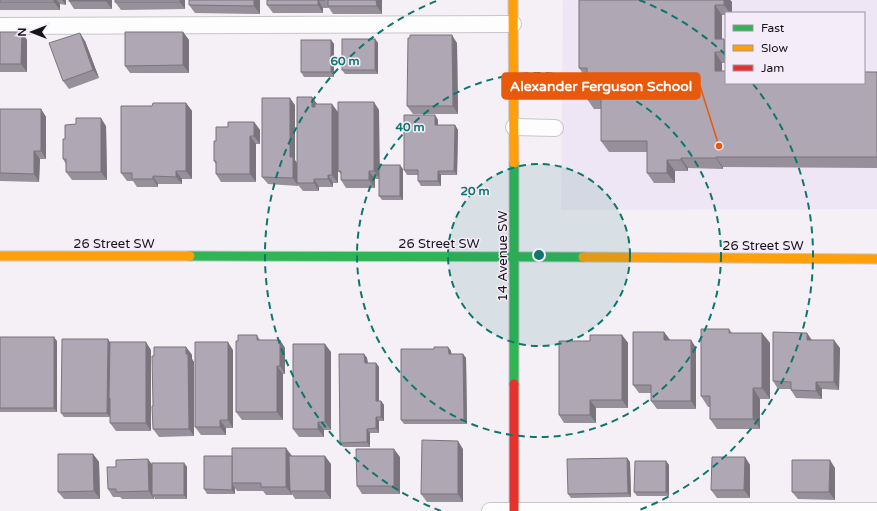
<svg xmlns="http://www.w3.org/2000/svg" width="877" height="511" viewBox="0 0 877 511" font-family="'Varela Round',sans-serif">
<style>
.built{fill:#eee6f4;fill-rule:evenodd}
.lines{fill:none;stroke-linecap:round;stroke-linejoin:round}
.lane-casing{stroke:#c8c5ca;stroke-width:18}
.fast-casing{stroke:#c8c5ca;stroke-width:11}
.slow-casing{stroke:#c8c5ca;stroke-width:11}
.jam-casing{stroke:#c8c5ca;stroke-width:11}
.lane{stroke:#fdfdfe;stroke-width:16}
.fast{stroke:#30b455;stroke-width:9}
.slow{stroke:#ff9f0a;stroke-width:9}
.jam{stroke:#e5322d;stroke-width:9}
.wall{fill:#96909a}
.shaded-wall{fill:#7a757d}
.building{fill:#afa7b3;stroke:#7a757d}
.ring{fill:none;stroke:#0f766e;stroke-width:2;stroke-dasharray:7 5}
.labels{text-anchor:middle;stroke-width:3;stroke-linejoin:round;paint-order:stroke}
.street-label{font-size:13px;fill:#161318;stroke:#f5ecfa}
.centre{fill:#0f766e;stroke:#f5ecfa;stroke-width:2}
.ring-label{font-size:12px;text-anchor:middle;font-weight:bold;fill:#0f766e;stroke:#f5ecfa;stroke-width:3;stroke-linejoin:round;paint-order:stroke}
.leader{fill:none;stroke:#e8590c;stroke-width:1.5}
.callout-dot{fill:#e8590c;stroke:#f5ecfa;stroke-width:1.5}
.callout{fill:#e8590c;stroke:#e8590c;stroke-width:1.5}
.callout-label{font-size:14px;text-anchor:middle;font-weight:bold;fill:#fff}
</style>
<rect width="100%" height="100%" fill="#f4f0f6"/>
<path class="built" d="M 563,0 L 877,0 L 877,209 L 561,210 ZM 726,13 L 864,13 L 864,83 L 726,83 Z"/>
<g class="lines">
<g class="lane-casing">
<g id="lane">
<polyline points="0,26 513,24"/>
<polyline points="514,127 555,128"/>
<polyline points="490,511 877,511"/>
</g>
</g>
<g class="fast-casing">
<g id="fast">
<polyline points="514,163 514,384"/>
<polyline points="190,256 583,257"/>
</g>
</g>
<g class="slow-casing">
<g id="slow">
<polyline points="513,0 514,163"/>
<polyline points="0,256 190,256"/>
<polyline points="583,257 877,259"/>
</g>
</g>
<g class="jam-casing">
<polyline id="jam" points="514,511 514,384"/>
</g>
<use href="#lane" class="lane"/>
<use href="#fast" class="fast"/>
<use href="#slow" class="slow"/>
<use href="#jam" class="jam"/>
</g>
<g class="wall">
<polygon points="0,0 66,0 66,5 60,4 60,10 0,10"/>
<polygon points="112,0 112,9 74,9 69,1"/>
<polygon points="185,0 185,9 121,10 115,2"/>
<polygon points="260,0 260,14 195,13 189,5"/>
<polygon points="267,0 382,0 382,14 333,14 329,8 323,8 323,13 273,13 267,5"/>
<polygon points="579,0 730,0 732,2 732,13 726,13 726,15 722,15 722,39 724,39 726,42 726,63 722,63 722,71 877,72 877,168 723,167 723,169 688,168 688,171 675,171 675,183 654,183 647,173 647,152 609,152 601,141 601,109 594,109 587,99 587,78 586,78 579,68"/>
<polygon points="0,32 22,32 27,40 27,72 0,72"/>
<polygon points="183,32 189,40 189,73 130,73 125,66"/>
<polygon points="375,39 378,43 378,74 345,74 342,70"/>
<polygon points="331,40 334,44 334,77 304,77 301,72"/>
<polygon points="85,41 99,78 69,89 63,81"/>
<polygon points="457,43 458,114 413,114 407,106"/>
<polygon points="312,97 317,104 338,183 333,183 333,187 319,187 319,191 303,191 298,185 298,186 268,184 262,177 295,105 295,160 297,163"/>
<polygon points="186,103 192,111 192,179 182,179 182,184 158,184 158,187 137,187 133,181 127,181 121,173 152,106"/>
<polygon points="0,109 41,109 46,117 46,159 40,159 39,182 0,181"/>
<polygon points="379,110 379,165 403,169 403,200 382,200 379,196 379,179 375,179 375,188 346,188 341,180 341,174 338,171"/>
<polygon points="435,115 438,120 438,125 455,125 458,130 457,175 441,175 441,186 421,186 418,181 418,175 407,175 404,170"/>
<polygon points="254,122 260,130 260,144 256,144 256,182 221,182 216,174 216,164 214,161 216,141 228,127"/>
<polygon points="106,126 107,180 72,180 66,172 66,164 63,159 65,139"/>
<polygon points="729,329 732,333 762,333 770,343 770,399 760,399 760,429 717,429 710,419 710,407 708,407 701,396"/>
<polygon points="664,332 670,340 691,340 696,348 696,409 657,409 651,401 651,393 639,393 633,385"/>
<polygon points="807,333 812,340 840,348 839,390 822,389 822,399 796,398 791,390 791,389 778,389 773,381"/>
<polygon points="257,335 260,340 280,340 285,348 285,374 283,374 283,420 242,420 236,412 238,341"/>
<polygon points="622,335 628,343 628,408 596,408 596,423 564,423 559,415 590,341"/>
<polygon points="0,337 57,341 57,412 0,412"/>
<polygon points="108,339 110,343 151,350 151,431 116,431 110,423 110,400 110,417 64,417 61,413"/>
<polygon points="186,347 192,355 192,359 194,362 194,436 159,437 153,429 154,356"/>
<polygon points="448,347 451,351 451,354 463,354 466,358 467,424 404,424 401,420 434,349"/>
<polygon points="233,350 233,428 226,428 226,435 201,435 195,427"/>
<polygon points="331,352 331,430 324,430 324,437 299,437 293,429"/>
<polygon points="364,354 367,358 368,363 376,363 379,367 379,401 381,401 384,405 384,421 379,421 379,433 370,433 370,447 343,447 340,443"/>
<polygon points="463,449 463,502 427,502 421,494"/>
<polygon points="93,454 99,462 100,499 64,499 58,492"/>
<polygon points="232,456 292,456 331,464 331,499 295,499 292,494 292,495 266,495 263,491 237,491 235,488 235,494 207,494 204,489"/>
<polygon points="400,457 400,494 362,494 357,486"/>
<polygon points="745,457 750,465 750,498 717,498 711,490"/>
<polygon points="627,458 630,462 631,497 571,498 568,494"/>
<polygon points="666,461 669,465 669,496 637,496 634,492"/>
<polygon points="184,463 187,467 187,499 155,499 154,497 154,499 122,499 120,497 113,497 108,489 116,467 152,464"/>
<polygon points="835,468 835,500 798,499 792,492"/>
</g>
<g class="shaded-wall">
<polygon points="54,0 57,0 60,4 60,10 54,2"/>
<polygon points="62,0 66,0 66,5"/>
<polygon points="106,0 112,0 112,9 106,1"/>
<polygon points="180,0 185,0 185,9 180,2"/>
<polygon points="254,0 260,0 260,14 254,6"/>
<polygon points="318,0 323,8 323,13 318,5"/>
<polygon points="376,0 382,0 382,14 377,6"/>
<polygon points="724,0 730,0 732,2 732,13 730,13 724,5"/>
<polygon points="715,5 722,15 722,50 715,39"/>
<polygon points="22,32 27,40 27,72 21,64"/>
<polygon points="183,32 189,40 189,73 183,65"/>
<polygon points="80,33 85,41 99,78 93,70"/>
<polygon points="452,35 457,43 458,114 453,106"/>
<polygon points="375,39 378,43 378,74 375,70"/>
<polygon points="724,39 726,42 726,55 724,52"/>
<polygon points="331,40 334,44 334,77 331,72"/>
<polygon points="715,52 722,63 722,81 715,71"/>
<polygon points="312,97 317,104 317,115 312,107"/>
<polygon points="290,98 295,105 295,160 298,165 297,183 298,186 293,178 290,157"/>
<polygon points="374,102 379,110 380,179 374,171"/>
<polygon points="186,103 192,111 192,179 186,171"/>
<polygon points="332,104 338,112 338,183 332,175"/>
<polygon points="41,109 46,117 46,159 41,151"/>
<polygon points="435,115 438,120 438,130 435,125"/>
<polygon points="101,118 106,126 107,180 101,172"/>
<polygon points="254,122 260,130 260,144 254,136"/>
<polygon points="455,125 458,130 457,175 454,171"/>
<polygon points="250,136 256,144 256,182 250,174"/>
<polygon points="34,151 40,159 39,182 34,174"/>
<polygon points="716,157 723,167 723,169 716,158"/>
<polygon points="681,158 688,168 688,171 681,160"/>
<polygon points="667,160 675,171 675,183 667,173"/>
<polygon points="400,165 403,169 403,200 400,196"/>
<polygon points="176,171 182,179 182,184 176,177"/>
<polygon points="369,171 375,179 375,188 369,180"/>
<polygon points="438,171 441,175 441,186 438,181"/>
<polygon points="328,175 333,183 333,187 328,179"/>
<polygon points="153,176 158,184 158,187 153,179"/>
<polygon points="314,179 319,187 319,191 314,183"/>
<polygon points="664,332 670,340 670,348 664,340"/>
<polygon points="762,333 770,343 770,399 762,388"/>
<polygon points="807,333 812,341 807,340"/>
<polygon points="622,335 628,343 628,408 622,400"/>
<polygon points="54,337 57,341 57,412 54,408"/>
<polygon points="108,339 111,344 109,398 110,400 110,417 107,413"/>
<polygon points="280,340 285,348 285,374 280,366"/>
<polygon points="691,340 696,348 696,409 691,401"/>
<polygon points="834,340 840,348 839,390 834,382"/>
<polygon points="146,342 151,350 151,431 146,423"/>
<polygon points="228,342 233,350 233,428 228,420"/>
<polygon points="325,344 331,352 331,430 325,422"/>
<polygon points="186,347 192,355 192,359 194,362 194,436 189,429"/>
<polygon points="448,347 451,351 452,358 449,354"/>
<polygon points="364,354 367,358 368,367 365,363"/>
<polygon points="463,354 466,358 467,424 464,420"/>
<polygon points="376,363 379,367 379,405 376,401"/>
<polygon points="277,366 283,374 283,420 277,412"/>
<polygon points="816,382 822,389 822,399 816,391"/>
<polygon points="753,388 760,399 760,429 753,419"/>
<polygon points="590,400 596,408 596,423 590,415"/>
<polygon points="381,401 384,405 384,421 381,417"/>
<polygon points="376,417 379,421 379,433 376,428"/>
<polygon points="220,420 226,428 226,435 220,427"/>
<polygon points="318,422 324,430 324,437 318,429"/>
<polygon points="367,429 370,433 370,447 367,442"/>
<polygon points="458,441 463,449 463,502 458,494"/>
<polygon points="286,448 292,456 292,491 290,491 292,494 292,495 286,487"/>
<polygon points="394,449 400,457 400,494 394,486"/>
<polygon points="93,454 99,462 100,499 94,491"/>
<polygon points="325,456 331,464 331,499 325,491"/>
<polygon points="745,457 750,465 750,498 744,490"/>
<polygon points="627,458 630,462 631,497 628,493"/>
<polygon points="148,459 154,467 152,495 154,497 154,499 149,491"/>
<polygon points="830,460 835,468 835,500 829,492"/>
<polygon points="666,461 669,465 669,496 666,492"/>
<polygon points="184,463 187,467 187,499 184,495"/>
<polygon points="232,484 235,488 235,494 232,490"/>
</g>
<g class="building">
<rect x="0" y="0" width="54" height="2"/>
<rect x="69" y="0" width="37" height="1"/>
<rect x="115" y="0" width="65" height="2"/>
<polygon points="189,0 254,0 254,6 189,5"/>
<polygon points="267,0 325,0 318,0 318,5 267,5"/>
<polygon points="328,0 376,0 377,6 328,6"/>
<polygon points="579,0 724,0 724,5 715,5 715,39 724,39 724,52 715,52 715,71 726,71 726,83 864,83 864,72 877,72 877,157 716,157 716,158 681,158 681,160 667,160 667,173 647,173 647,141 601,141 601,99 587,99 587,68 579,68"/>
<polygon points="0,32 22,32 21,64 0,64"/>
<polygon points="125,32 183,32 183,65 125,66"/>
<polygon points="80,33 93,70 63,81 49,43"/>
<polygon points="410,35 452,35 453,106 407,106 408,38 410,38"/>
<rect x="342" y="39" width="33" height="31"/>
<rect x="301" y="40" width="30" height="32"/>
<polygon points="297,97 312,97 312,107 315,107 315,104 332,104 332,175 328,175 328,179 314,179 314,183 297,183"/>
<polygon points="262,98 290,98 290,157 293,157 293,178 262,177"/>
<polygon points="338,102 374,102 374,171 369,171 369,180 341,180 341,171 338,171"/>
<polygon points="153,103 186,103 186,171 176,171 176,177 153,176 153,179 132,179 132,173 121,173 121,106 152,106"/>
<polygon points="0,109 41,109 41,151 34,151 34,174 0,173"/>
<polygon points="404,115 435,115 435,125 455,125 454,171 438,171 438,181 418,181 418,170 404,170"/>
<polygon points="76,118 101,118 101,172 66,172 66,159 63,159 63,139 65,139 65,125 76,124"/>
<polygon points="228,122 254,122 254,136 250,136 250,174 216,174 216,161 214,161 214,141 216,141 216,127 228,127"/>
<rect x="379" y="165" width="21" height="31"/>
<polygon points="701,329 729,329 729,333 762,333 762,388 753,388 753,419 710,419 710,396 701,396"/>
<polygon points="633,332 664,332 664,340 691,340 691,401 651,401 651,385 633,385"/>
<polygon points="773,332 807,333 807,340 834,340 834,382 816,382 816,391 791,390 791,382 773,381"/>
<polygon points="238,335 257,335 257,340 280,340 280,366 277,366 277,412 236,412 236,341 238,341"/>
<polygon points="590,335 622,335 622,400 590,400 590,415 559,415 559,341 590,341"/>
<rect x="0" y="337" width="54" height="71"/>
<polygon points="62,339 108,339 107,413 61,413"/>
<polygon points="110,342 146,342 146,423 110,423 110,398 109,398"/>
<polygon points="195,342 228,342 228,420 220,420 220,427 195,427"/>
<polygon points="293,344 325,344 325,422 318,422 318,429 293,429"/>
<polygon points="154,347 186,347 186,354 188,354 189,429 153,429 152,406 153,406 152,356 154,356"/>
<polygon points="434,347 448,347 449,354 463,354 464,420 401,420 401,349 434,349"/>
<polygon points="339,354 364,354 365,363 376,363 376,401 381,401 381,417 376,417 376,428 367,429 367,442 340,443"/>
<polygon points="422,440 458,441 458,494 421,494"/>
<polygon points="232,448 286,448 286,487 261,487 261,483 232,483"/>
<polygon points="356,449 394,449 394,486 357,486"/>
<polygon points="58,454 93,454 94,491 58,492"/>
<polygon points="204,456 232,456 232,490 204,489"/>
<polygon points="289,456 325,456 325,491 290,491"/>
<polygon points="712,457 745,457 744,490 711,490"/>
<polygon points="627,458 628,493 568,494 567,459"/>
<polygon points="148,459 149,491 116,492 116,489 108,489 107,467 116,467 116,460"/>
<polygon points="792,460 830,460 829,492 792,492"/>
<polygon points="635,461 666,461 666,492 634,492"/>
<rect x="152" y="463" width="32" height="32"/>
</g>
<circle cx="539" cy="255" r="91" fill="#0f766e" fill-opacity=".12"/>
<g class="ring">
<circle cx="539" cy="255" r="91"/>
<circle cx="539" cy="255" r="182"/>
<path d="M441 511A274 274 0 0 1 439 0M639 0A274 274 0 0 1 726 55M753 84A274 274 0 0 1 637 511"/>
</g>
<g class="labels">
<g class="street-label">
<text x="114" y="248">26 Street SW</text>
<text x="439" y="248">26 Street SW</text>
<text x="763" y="250">26 Street SW</text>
<text transform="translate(502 256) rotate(-90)" y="5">14 Avenue SW</text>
</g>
</g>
<circle cx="539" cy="255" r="6" class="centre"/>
<g class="ring-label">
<text x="345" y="65">60 m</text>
<text x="410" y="131">40 m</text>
<text x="475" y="195">20 m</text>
</g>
<path class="leader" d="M719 146L700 86"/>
<circle class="callout-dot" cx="719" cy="146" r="4"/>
<rect class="callout" x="502" y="73" width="198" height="26" rx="4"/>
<g class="callout-label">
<text x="601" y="91">Alexander Ferguson School</text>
</g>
<rect x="725" y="12" width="140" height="72" fill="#f5ecfa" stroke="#9c95a0"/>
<rect x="733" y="25" width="20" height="6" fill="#30b455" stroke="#9c95a0"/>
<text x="761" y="32" font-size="12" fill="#161318">Fast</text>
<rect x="733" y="45" width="20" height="6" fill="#ff9f0a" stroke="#9c95a0"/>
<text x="761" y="52" font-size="12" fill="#161318">Slow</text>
<rect x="733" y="65" width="20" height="6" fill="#e5322d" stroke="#9c95a0"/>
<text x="761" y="72" font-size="12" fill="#161318">Jam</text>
<g transform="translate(32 32) rotate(270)" stroke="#f5ecfa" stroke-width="3" paint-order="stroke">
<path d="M0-3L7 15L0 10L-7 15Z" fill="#161318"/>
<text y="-6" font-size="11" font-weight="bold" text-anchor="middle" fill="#161318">N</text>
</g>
</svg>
